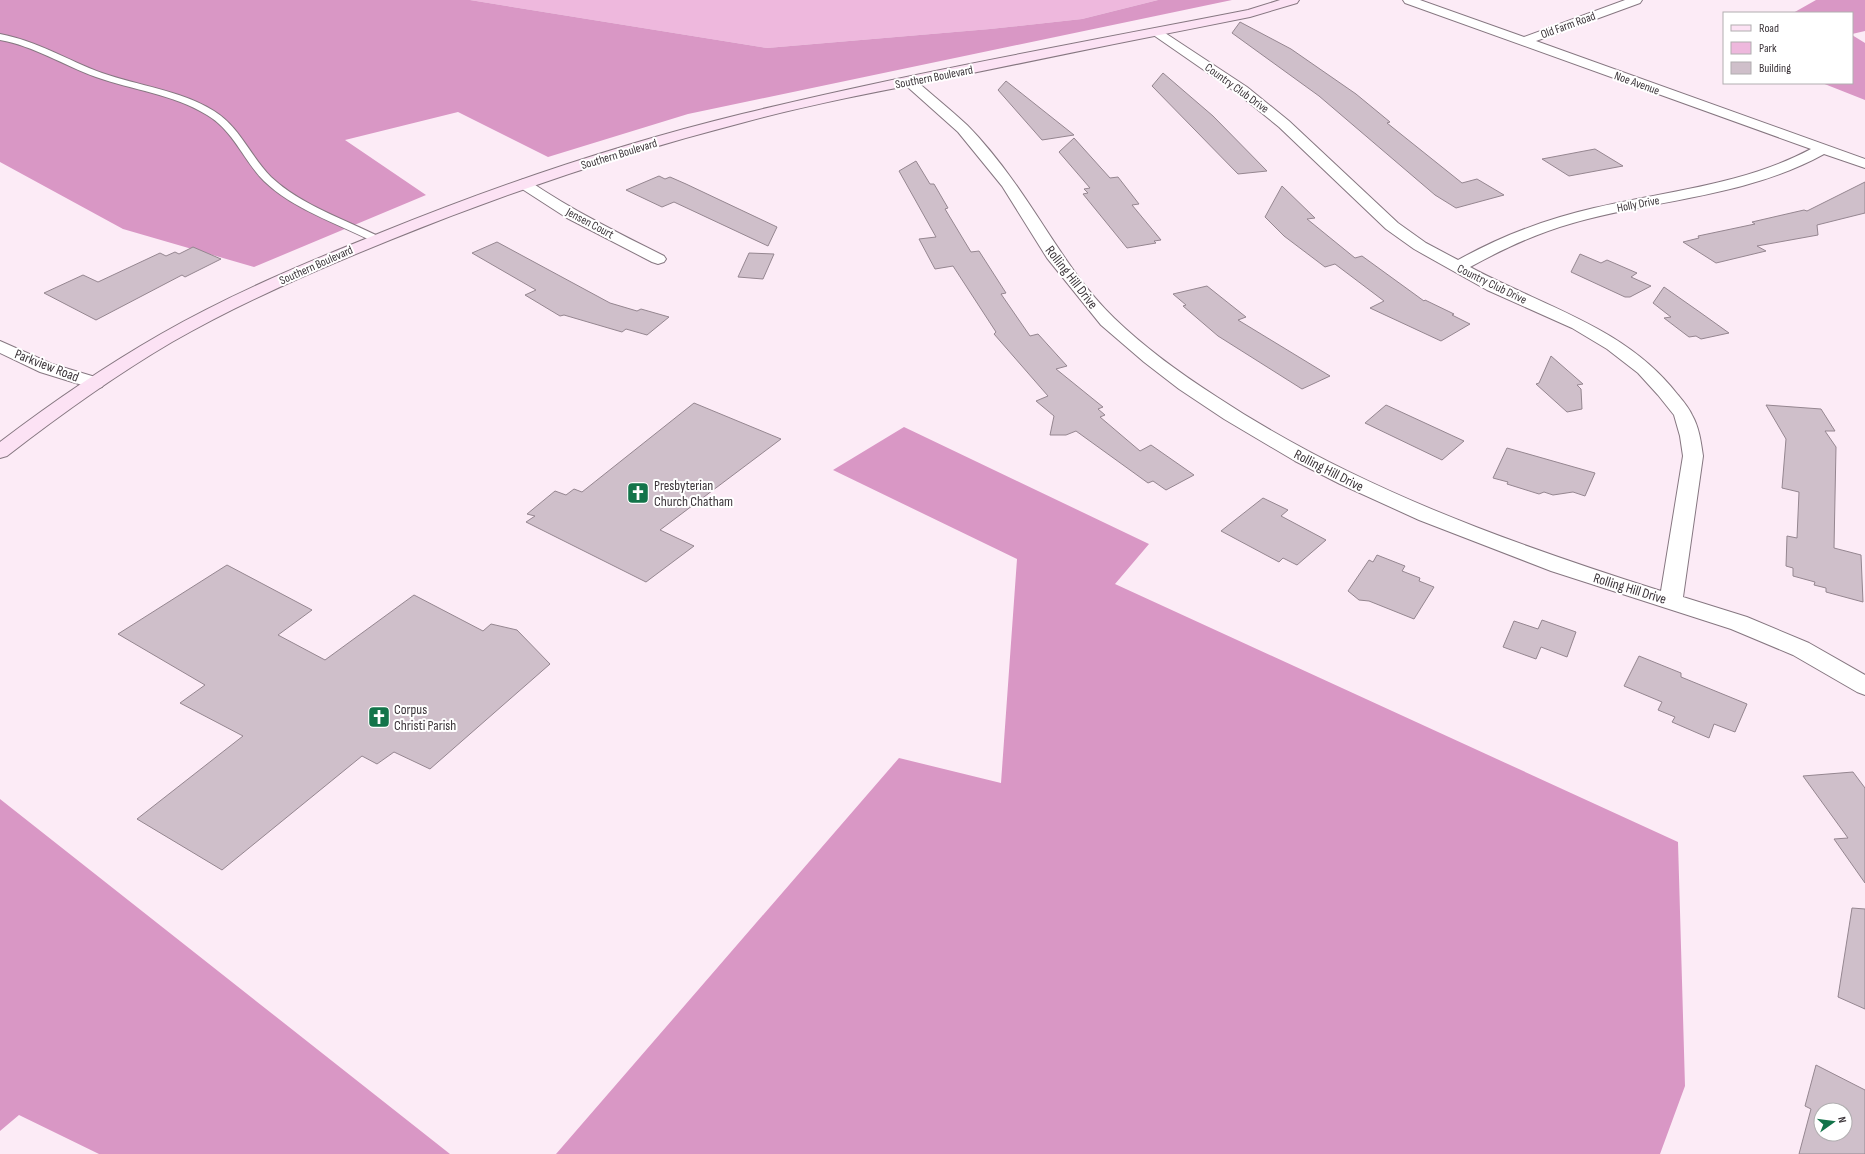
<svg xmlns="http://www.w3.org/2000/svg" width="1865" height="1154" viewBox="0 0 1865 1154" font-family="'Sofia Sans Condensed',sans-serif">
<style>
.green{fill:#eeb8dd}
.forest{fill:#d997c5}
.building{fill:#cfbfca;stroke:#958690;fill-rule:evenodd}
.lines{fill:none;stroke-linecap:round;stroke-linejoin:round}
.service-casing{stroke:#867781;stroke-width:2}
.minor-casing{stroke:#867781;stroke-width:2}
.secondary-casing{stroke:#867781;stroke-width:2}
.service{fill:#fff;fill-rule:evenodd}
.minor{fill:#fff;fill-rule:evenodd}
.secondary{fill:#fce2f4;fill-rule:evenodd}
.labels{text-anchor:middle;stroke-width:4;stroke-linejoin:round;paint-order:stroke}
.far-street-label{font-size:12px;fill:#3b3439;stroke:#fff}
.street-label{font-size:14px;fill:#3b3439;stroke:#fff}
.poi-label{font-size:14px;fill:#3b3439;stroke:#fff;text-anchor:start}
</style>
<rect width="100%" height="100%" fill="#fcebf6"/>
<polygon class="green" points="470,0 1158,0 1082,19 990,29 767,48"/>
<g class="forest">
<polygon points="0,0 470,0 767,48 990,29 1082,19 1158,0 1232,0 688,114 548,157 458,112 345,140 426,195 254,267 123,229 0,162"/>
<polygon points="1816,0 1865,0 1865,31 1852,34 1852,13 1793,13"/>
<polygon points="1852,35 1865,43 1865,100 1822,83 1852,83"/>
<polygon points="904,427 1149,544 1115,584 1678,842 1685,1086 1660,1154 556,1154 899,758 1001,783 1017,559 833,470"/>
<polygon points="0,799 450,1154 99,1154 19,1115 0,1131"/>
</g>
<g class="building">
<polygon points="1240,22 1291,49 1356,94 1390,122 1387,123 1462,183 1477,179 1504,195 1456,208 1435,195 1319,96 1232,33"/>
<polygon points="1163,73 1213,116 1267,171 1238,174 1152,86"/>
<polygon points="1006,81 1074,135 1042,140 998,90"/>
<polygon points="1074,138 1110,178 1118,177 1139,204 1132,205 1161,240 1154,241 1156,243 1127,248 1083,194 1088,193 1084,189 1090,188 1059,152"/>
<polygon points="1595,149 1623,166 1569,176 1542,159"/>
<polygon points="916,161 930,184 934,184 948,208 945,209 971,252 979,251 1006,293 1001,294 1030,336 1038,334 1067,366 1056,369 1103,407 1098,409 1105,415 1100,417 1140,451 1151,445 1194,475 1166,490 1153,481 1148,483 1076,431 1066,435 1050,435 1054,416 1036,401 1048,396 994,334 996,332 953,266 935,269 919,239 936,237 899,171"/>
<polygon points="659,176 665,179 670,177 686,184 777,227 768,246 674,202 662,207 626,190"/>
<polygon points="1865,182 1865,213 1817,225 1818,235 1757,246 1766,251 1716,263 1683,242 1699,238 1698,236 1755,224 1752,222 1804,210 1807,211"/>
<polygon points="1282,186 1315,218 1307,219 1355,258 1362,256 1424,301 1425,300 1454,314 1452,315 1470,324 1441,341 1370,308 1384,301 1335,264 1325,267 1284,236 1265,217"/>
<polygon points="497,242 610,303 637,311 641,309 669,317 647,335 626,329 622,332 564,315 560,316 525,295 536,290 472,253"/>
<polygon points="193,247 221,259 185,277 182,275 96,320 44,293 83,275 98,282 160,253 166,256 175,252 179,254"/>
<polygon points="749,253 774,254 763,279 738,277"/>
<polygon points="1580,254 1601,263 1607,260 1637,273 1631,277 1651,286 1630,297 1625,297 1571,272"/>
<polygon points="1207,286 1246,317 1238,320 1330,376 1302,389 1218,336 1183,306 1186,305 1173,294"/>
<polygon points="1664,287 1701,313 1729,333 1701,339 1696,336 1689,337 1664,318 1671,317 1653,303"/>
<polygon points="1551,356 1583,384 1577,385 1581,389 1582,409 1567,412 1536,384 1539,383"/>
<polygon points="694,403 781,439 660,530 694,546 646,582 526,522 535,516 527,514 555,491 566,495 574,489 582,492"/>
<polygon points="1386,405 1464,441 1442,460 1365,423"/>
<polygon points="1766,405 1821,409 1835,431 1825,431 1836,447 1834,548 1861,555 1863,602 1826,592 1826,588 1814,585 1815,582 1793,576 1793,568 1786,566 1787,536 1797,538 1799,492 1782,488 1786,439"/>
<polygon points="1507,448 1595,473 1585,496 1573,492 1553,495 1544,492 1539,494 1507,484 1508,482 1493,478"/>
<polygon points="1263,498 1288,510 1281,516 1326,540 1297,565 1283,558 1279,562 1221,531"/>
<polygon points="1377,555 1405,566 1402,571 1420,578 1419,581 1434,587 1414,619 1369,601 1359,600 1348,591 1369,560 1373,562"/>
<polygon points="227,565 312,610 278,635 325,660 414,595 483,631 491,624 517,630 550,664 430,769 394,752 377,764 362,756 222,870 137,819 243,736 180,703 205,685 118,634"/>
<polygon points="1542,620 1576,632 1567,657 1541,647 1536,659 1503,647 1514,621 1538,629"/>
<polygon points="1639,656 1681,673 1681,677 1747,704 1735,732 1714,724 1709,738 1672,722 1675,717 1658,710 1662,702 1624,686"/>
<polygon points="1853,772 1865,788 1865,883 1834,839 1848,838 1803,776"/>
<polygon points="1852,908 1865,909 1865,1009 1838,997"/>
<path d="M 1816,1065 L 1865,1090 L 1865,1154 L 1799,1154 L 1811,1109 L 1805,1106 ZM 1821,1110 L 1845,1110 L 1845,1134 L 1821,1134 Z"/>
</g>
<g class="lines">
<g class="service-casing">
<path id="service" d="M 0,34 C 37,41 67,60 102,73 C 139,86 180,90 214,111 C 240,127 250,156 271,177 C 301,205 344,219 380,237 L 381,239 L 380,241 L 372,241 C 336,223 293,209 264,181 C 243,160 234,131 207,115 C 173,94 132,90 96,77 C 63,65 34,46 0,40 Z"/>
</g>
<g class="minor-casing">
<g id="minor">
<path d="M 1403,0 L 1420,0 L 1524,37 L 1625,0 L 1642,0 L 1640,3 L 1536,41 L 1865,159 L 1865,168 L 1824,154 C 1746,197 1657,199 1573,223 C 1537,233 1503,249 1470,267 C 1542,306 1626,327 1678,395 C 1683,401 1689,408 1692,415 C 1699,427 1701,442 1703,456 L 1683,597 L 1747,617 L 1809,643 L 1865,675 L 1865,695 L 1857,692 L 1793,655 L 1731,629 L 1551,571 L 1419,520 L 1340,484 L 1295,461 L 1224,419 L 1179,389 L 1144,362 L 1101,325 L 1047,258 L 1002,186 L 958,132 L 902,82 L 904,79 L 914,79 C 931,94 950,109 967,125 C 982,140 1002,165 1014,182 C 1047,228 1073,278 1114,318 C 1145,348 1181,374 1217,397 C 1353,487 1507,542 1661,591 L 1683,456 L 1680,436 L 1674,415 L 1658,395 L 1638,373 L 1607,349 L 1572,328 L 1487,290 L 1414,249 L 1386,229 L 1279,127 L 1237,93 L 1149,32 L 1151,29 L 1159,29 L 1247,87 L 1289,121 L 1398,223 L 1426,243 L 1458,260 C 1501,236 1546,219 1594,208 C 1667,191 1743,185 1811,149 L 1405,3 Z"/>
<path d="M 524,179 L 529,181 C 572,210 618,233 664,256 L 666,259 L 664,262 L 658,264 L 652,262 L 567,218 L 519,187 L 516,184 L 519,181 Z"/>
<polygon points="0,341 52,364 102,379 104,383 102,387 95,389 40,372 0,353"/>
</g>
</g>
<g class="secondary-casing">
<path id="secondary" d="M 1280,0 L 1299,0 L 1297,3 L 1250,17 C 1149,37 1049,57 948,78 C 880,91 812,104 745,122 C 624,153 506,193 390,240 C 316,270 242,302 172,342 C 114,376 60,415 7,456 L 0,458 L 0,442 C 51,403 105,366 161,334 C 231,294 305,263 380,233 C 498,185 619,144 742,114 C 909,73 1080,43 1248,10 Z"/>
</g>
<use href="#service" class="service"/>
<use href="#minor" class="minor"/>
<use href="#secondary" class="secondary"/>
</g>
<defs>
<g id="church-square" transform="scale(1.15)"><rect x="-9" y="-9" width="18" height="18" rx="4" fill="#13744a" stroke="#fff"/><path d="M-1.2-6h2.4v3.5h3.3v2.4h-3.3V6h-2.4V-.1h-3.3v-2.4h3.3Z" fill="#fff"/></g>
</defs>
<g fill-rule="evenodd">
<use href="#church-square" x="638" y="493"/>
<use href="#church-square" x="379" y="717"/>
</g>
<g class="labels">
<g class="far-street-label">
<text transform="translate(1568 25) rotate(-20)" y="4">Old Farm Road</text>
<text transform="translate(934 77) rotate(-11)" y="4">Southern Boulevard</text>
<text transform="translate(1637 83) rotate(20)" y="4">Noe Avenue</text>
<text transform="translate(1237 88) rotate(36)" y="4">Country Club Drive</text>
<text transform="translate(619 154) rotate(-17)" y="4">Southern Boulevard</text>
<text transform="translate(1638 204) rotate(-11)" y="4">Holly Drive</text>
<text transform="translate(590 223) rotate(28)" y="4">Jensen Court</text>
<text transform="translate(316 265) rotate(-24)" y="4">Southern Boulevard</text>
<text transform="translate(1492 284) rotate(26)" y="4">Country Club Drive</text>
</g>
<g class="street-label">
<text transform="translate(1072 277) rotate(52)" y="5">Rolling Hill Drive</text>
<text transform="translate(47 365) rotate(21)" y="5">Parkview Road</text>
<text transform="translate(1329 470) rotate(27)" y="5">Rolling Hill Drive</text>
<text transform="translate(1630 588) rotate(17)" y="5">Rolling Hill Drive</text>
</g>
<g class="poi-label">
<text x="654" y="490">Presbyterian<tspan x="654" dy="16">Church Chatham</tspan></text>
<text x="394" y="714">Corpus<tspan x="394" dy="16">Christi Parish</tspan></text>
</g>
</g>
<rect x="1723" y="12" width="130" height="72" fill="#ffffff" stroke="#b1aeb0"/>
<rect x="1731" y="25" width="20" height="6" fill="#fce2f4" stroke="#b1aeb0"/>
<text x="1759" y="32" font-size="12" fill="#3b3439">Road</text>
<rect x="1731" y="42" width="20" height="12" fill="#eeb8dd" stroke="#b1aeb0"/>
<text x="1759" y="52" font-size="12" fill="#3b3439">Park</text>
<rect x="1731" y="62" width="20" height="12" fill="#cfbfca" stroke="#b1aeb0"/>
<text x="1759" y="72" font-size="12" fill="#3b3439">Building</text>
<g transform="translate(1833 1122) rotate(76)"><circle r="19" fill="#ffffff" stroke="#b1aeb0"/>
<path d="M0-3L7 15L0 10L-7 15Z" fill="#13744a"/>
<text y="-6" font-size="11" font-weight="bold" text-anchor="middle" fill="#3b3439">N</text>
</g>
</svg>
